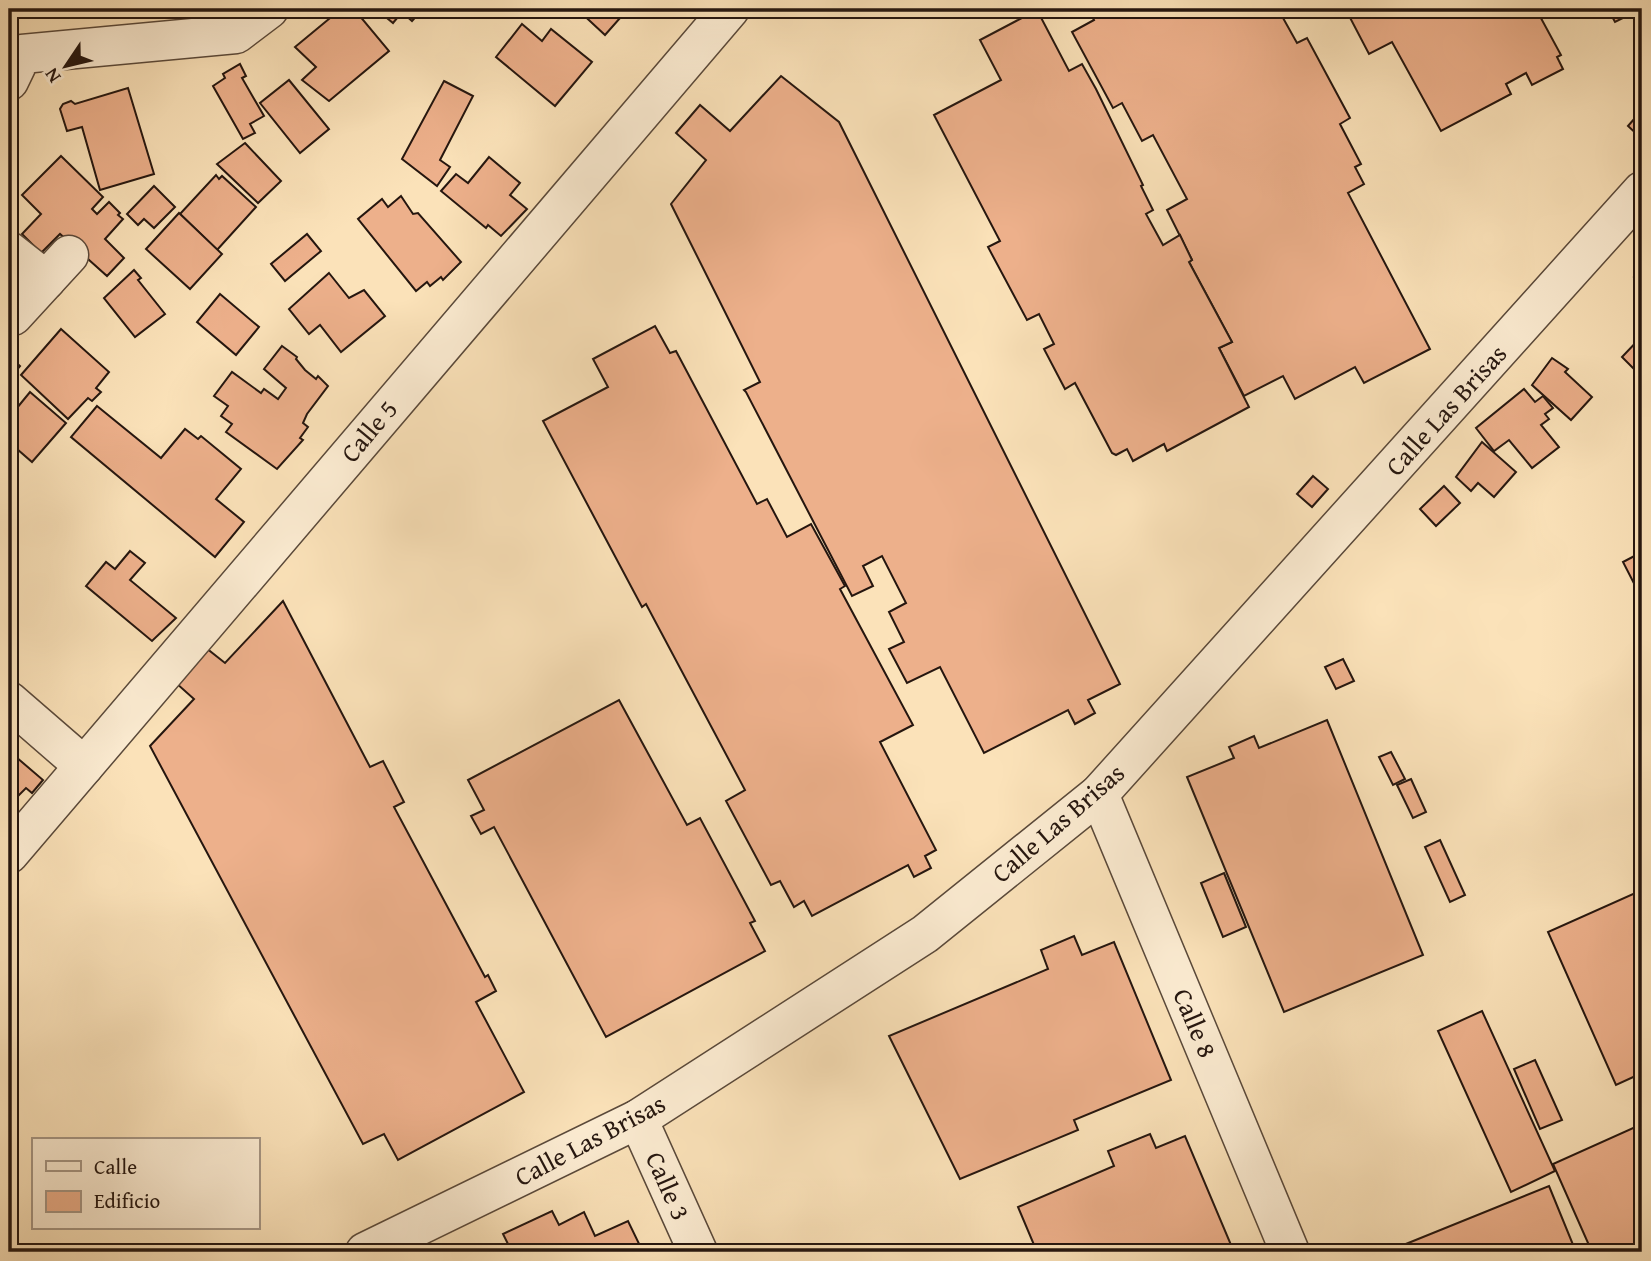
<svg xmlns="http://www.w3.org/2000/svg" width="1651" height="1261" viewBox="0 0 1651 1261" font-family="'Gentium Book Plus',serif">
<style>
.building{fill:#edb08b;stroke:#25160f;stroke-width:2}
.lines{fill:none;stroke-linecap:round;stroke-linejoin:round}
.street-casing{stroke:#5a493a;stroke-width:41}
.street{stroke:#fcecd2;stroke-width:38}
.labels{text-anchor:middle;stroke-width:5;stroke-linejoin:round;paint-order:stroke}
.street-label{font-size:26px;fill:#25160f;stroke:#fcecd2}
</style>
<rect width="100%" height="100%" fill="#fbe2b9"/>
<filter id="stains"><feTurbulence type="fractalNoise" baseFrequency=".00286" numOctaves="4"/><feColorMatrix values="0 0 0 0 .2 0 0 0 0 .09 0 0 0 0 .02 0 0 0 .5 -.17"/></filter>
<radialGradient id="worn" r=".72"><stop offset=".6" stop-color="#630" stop-opacity="0"/><stop offset="1" stop-color="#630" stop-opacity=".3"/></radialGradient>
<g class="building">
<polygon points="341,9 354,9 389,51 329,101 302,80 316,67 295,47"/>
<polygon points="376,9 419,9 421,11 412,21 402,12 393,23"/>
<polygon points="577,9 628,9 605,35"/>
<polygon points="1088,9 1278,9 1297,43 1307,38 1350,118 1340,124 1361,164 1355,167 1364,184 1348,193 1430,349 1364,383 1355,367 1295,399 1283,376 1244,396 1219,348 1232,342 1189,262 1192,260 1167,210 1187,199 1153,135 1142,141 1122,103 1113,108 1072,32 1094,20"/>
<polygon points="1536,9 1561,55 1557,57 1563,69 1532,85 1526,73 1506,84 1511,94 1441,131 1392,42 1369,54 1346,10"/>
<polygon points="1608,9 1641,9 1615,22"/>
<polygon points="1037,10 1069,71 1082,64 1096,89 1143,185 1141,186 1153,210 1146,214 1163,245 1180,235 1192,260 1189,262 1232,342 1219,348 1249,407 1167,451 1164,444 1133,461 1127,449 1116,455 1112,453 1075,383 1065,389 1044,349 1054,344 1039,314 1027,320 988,247 1000,241 934,115 1001,80 980,40"/>
<polygon points="522,24 542,41 551,29 592,62 555,106 496,57"/>
<polygon points="240,64 246,76 242,78 264,116 250,124 255,133 243,139 213,86 225,78 223,74"/>
<polygon points="781,76 839,122 1120,684 1088,700 1095,713 1075,724 1068,710 984,753 940,667 907,683 889,649 904,642 889,612 906,603 882,556 863,566 873,586 852,596 746,392 744,390 760,382 671,204 706,160 676,133 700,105 730,131"/>
<polygon points="289,80 329,129 300,153 260,103"/>
<polygon points="444,81 473,96 440,160 450,167 437,186 402,159"/>
<polygon points="128,88 154,174 100,190 82,127 67,131 60,109 63,104 71,101 75,104"/>
<polygon points="1642,110 1642,139 1628,126"/>
<polygon points="245,143 281,181 258,203 217,164"/>
<polygon points="61,156 103,197 92,209 97,214 109,202 120,213 118,215 123,219 105,239 124,258 107,276 60,234 41,253 22,234 41,214 22,195"/>
<polygon points="489,157 520,183 510,195 527,209 501,236 488,225 486,228 441,191 456,174 468,183"/>
<polygon points="216,175 219,179 222,176 256,207 217,250 180,214"/>
<polygon points="154,186 175,207 154,228 144,219 138,225 127,214"/>
<polygon points="401,196 413,214 418,213 461,262 443,280 441,277 430,286 427,282 416,291 358,219 382,199 388,207"/>
<polygon points="179,213 222,254 190,289 146,249"/>
<polygon points="307,234 321,251 285,281 271,264"/>
<polygon points="134,270 141,278 138,280 165,314 135,337 104,298"/>
<polygon points="1642,270 1642,287 1634,277"/>
<polygon points="329,273 349,298 364,290 385,316 341,352 320,325 309,334 289,309"/>
<polygon points="220,294 259,327 236,355 197,322"/>
<polygon points="9,306 14,335 17,338 9,348"/>
<polygon points="655,326 670,353 676,351 757,504 767,499 787,537 811,524 845,586 840,589 913,725 880,742 936,850 925,856 931,868 914,877 908,865 812,916 804,901 794,907 780,881 771,885 726,801 745,790 646,604 642,607 543,421 608,387 593,359"/>
<polygon points="61,329 109,372 96,388 101,392 92,401 88,398 68,419 21,375"/>
<polygon points="1642,336 1642,360 1634,369 1622,357"/>
<polygon points="282,346 297,357 296,359 305,370 316,379 318,376 328,386 307,414 303,423 308,427 300,438 303,440 277,469 226,432 232,424 221,416 228,406 214,396 232,372 261,393 264,389 278,399 286,388 264,369"/>
<polygon points="9,356 20,366 11,377 9,375"/>
<polygon points="1552,358 1568,369 1565,372 1592,397 1571,420 1532,385"/>
<polygon points="1524,389 1535,402 1543,396 1553,408 1545,414 1549,419 1541,425 1559,447 1532,468 1509,440 1494,451 1476,428"/>
<polygon points="30,392 66,423 32,462 9,442 12,414"/>
<polygon points="97,406 161,458 185,429 198,439 201,436 241,469 216,499 244,522 215,557 71,437"/>
<polygon points="1482,442 1516,472 1494,497 1478,483 1471,491 1456,477"/>
<polygon points="1313,476 1328,489 1312,507 1297,494"/>
<polygon points="1444,486 1460,503 1436,526 1420,509"/>
<polygon points="130,551 145,563 130,580 176,618 152,641 86,586 106,562 115,569"/>
<polygon points="1642,552 1642,599 1623,562"/>
<polygon points="9,592 17,599 9,609"/>
<polygon points="283,601 370,767 383,761 404,802 394,807 485,977 488,975 496,991 476,1002 524,1092 398,1160 384,1134 363,1144 150,746 194,699 176,683 206,648 225,663"/>
<polygon points="1343,659 1354,681 1336,689 1325,667"/>
<polygon points="619,700 687,825 700,818 755,921 750,923 765,951 606,1037 494,827 481,834 471,816 484,810 468,780"/>
<polygon points="1327,720 1423,955 1284,1012 1187,777 1234,758 1229,747 1254,736 1259,748"/>
<polygon points="9,751 43,780 32,793 26,788 9,805"/>
<polygon points="1391,752 1405,779 1393,785 1379,757"/>
<polygon points="1411,779 1426,812 1413,818 1397,785"/>
<polygon points="1440,840 1465,895 1450,902 1425,847"/>
<polygon points="1224,873 1246,927 1223,937 1201,883"/>
<polygon points="1642,890 1642,1073 1616,1085 1548,932"/>
<polygon points="1074,936 1082,955 1114,942 1171,1080 1074,1120 1078,1130 960,1179 889,1036 1048,969 1041,950"/>
<polygon points="1482,1011 1555,1171 1511,1192 1438,1031"/>
<polygon points="1535,1060 1562,1120 1540,1129 1514,1069"/>
<polygon points="1642,1124 1642,1252 1592,1252 1553,1164"/>
<polygon points="1150,1134 1156,1148 1185,1136 1234,1252 1037,1252 1018,1207 1114,1166 1108,1151"/>
<polygon points="1549,1186 1576,1252 1386,1252"/>
<polygon points="552,1211 559,1225 584,1212 595,1236 628,1221 643,1252 500,1252 510,1248 503,1234"/>
</g>
<g class="lines">
<g class="street-casing">
<g id="street">
<polyline points="9,81 22,54 236,34 269,9"/>
<polyline points="9,251 46,280"/>
<polyline points="13,316 69,255"/>
<polyline points="9,701 84,766"/>
<polyline points="1099,794 1290,1252"/>
<polyline points="9,854 730,9"/>
<polyline points="638,1119 698,1252"/>
<polyline points="365,1252 638,1119 925,934 1099,794 1642,191"/>
</g>
</g>
<use href="#street" class="street"/>
</g>
<g class="labels">
<g class="street-label">
<text transform="translate(1446 410) rotate(-48)" y="9">Calle Las Brisas</text>
<text transform="translate(369 431) rotate(-50)" y="9">Calle 5</text>
<text transform="translate(1058 823) rotate(-41)" y="9">Calle Las Brisas</text>
<text transform="translate(1195 1023) rotate(67)" y="9">Calle 8</text>
<text transform="translate(590 1140) rotate(-28)" y="9">Calle Las Brisas</text>
<text transform="translate(668 1186) rotate(66)" y="9">Calle 3</text>
</g>
</g>
<rect width="1651" height="1261" fill="none" stroke="#fbe2b9" stroke-width="35"/>
<rect x="10" y="10" width="1630" height="1240" fill="none" stroke="#25160f" stroke-width="3.5"/>
<rect x="18" y="18" width="1616" height="1226" fill="none" stroke="#25160f" stroke-width="2"/>
<rect x="32" y="1138" width="228" height="91" fill="#fcecd2" stroke="#a69684" stroke-width="2"/>
<rect x="46" y="1161" width="35" height="10" fill="#fcecd2" stroke="#a69684" stroke-width="2"/>
<text x="94" y="1174" font-size="21" fill="#25160f">Calle</text>
<rect x="46" y="1191" width="35" height="21" fill="#edb08b" stroke="#a69684" stroke-width="2"/>
<text x="94" y="1208" font-size="21" fill="#25160f">Edificio</text>
<g transform="translate(66 66) rotate(235)" stroke="#fcecd2" stroke-width="5" paint-order="stroke">
<path d="M0-5L12 26L0 18L-12 26Z" fill="#25160f"/>
<text y="-10" font-size="19" font-weight="bold" text-anchor="middle" fill="#25160f">N</text>
</g>
<rect width="100%" height="100%" filter="url(#stains)"/>
<rect width="100%" height="100%" fill="url(#worn)"/>
</svg>
